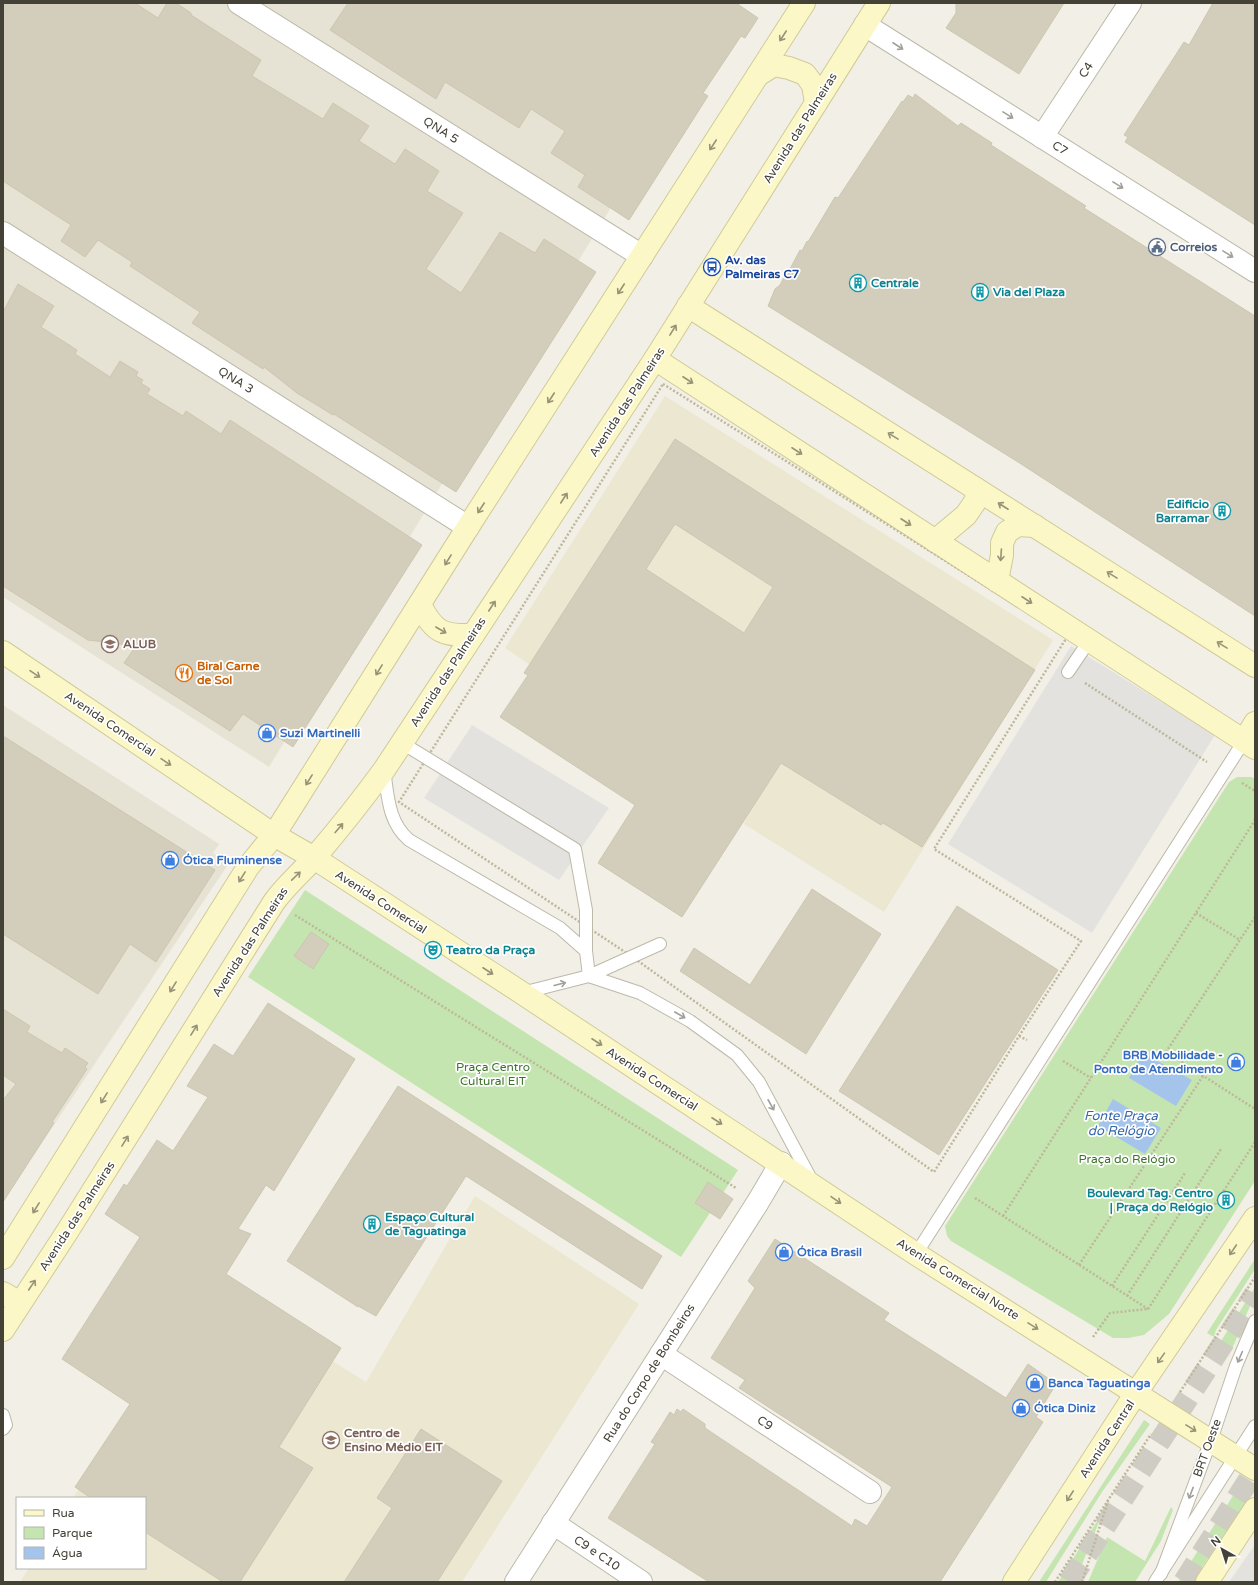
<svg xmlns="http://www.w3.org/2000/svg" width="1258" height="1585" viewBox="0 0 1258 1585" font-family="'Varela Round',sans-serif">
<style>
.residential{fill:#e6e3d4}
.education{fill:#ebe7d0}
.green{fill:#c5e5b0}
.parking{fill:#e3e2de}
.water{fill:#a5c4ec}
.building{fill:#d3cdbc;stroke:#cdc6af;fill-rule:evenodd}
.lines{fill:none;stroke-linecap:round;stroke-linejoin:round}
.primary-tunnel{stroke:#cfcdc3;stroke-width:22;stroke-dasharray:22 11;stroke-linecap:butt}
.lane-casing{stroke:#bdb9a9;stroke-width:14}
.street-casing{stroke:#bdb9a9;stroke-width:24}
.secondary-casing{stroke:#d0ca98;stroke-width:24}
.path{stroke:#beb79b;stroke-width:2.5;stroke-dasharray:2 2;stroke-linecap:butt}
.lane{stroke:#fff;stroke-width:12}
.street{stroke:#fff;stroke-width:22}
.secondary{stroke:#fcf7c6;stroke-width:22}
.oneway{stroke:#979377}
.oneway2{stroke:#a2a09a}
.labels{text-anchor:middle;stroke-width:3.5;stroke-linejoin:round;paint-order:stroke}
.street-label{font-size:12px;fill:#444136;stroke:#fff}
.service-label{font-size:12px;font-weight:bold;fill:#4e5e75;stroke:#fff;text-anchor:start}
.transit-label{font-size:12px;font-weight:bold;fill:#164399;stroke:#fff;text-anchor:start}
.culture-label{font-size:12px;font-weight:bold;fill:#0d838f;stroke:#fff;text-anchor:start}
.education-label{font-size:12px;font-weight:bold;fill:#785e54;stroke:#fff;text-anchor:start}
.food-label{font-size:12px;font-weight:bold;fill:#c56008;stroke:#fff;text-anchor:start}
.shop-label{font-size:12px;font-weight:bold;fill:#366cbe;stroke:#fff;text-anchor:start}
.park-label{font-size:12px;fill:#3c732c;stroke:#fff}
.water-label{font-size:13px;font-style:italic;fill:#3466ab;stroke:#fff}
</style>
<rect width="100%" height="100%" fill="#f2f0e6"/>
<g class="residential">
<polygon points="3,3 736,3 269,767 3,597"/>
<polygon points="3,705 219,844 213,853 229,863 3,1201"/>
</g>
<g class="education">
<polygon points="665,396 1053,640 884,912 744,824 762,786 632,734 505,648"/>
<polygon points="475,1196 639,1304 462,1582 20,1582 29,1568 145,1568 145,1498 73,1498 209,1283 366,1382"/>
</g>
<g class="green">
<polygon points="1237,777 1252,777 1255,779 1255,1181 1169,1314 1144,1335 1128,1338 1113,1338 951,1241 947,1236 945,1226 1229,782"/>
<polygon points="305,890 738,1170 681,1257 248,977"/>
<polygon points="1255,1259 1255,1269 1216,1330 1214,1337 1207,1333"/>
<polygon points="1255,1287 1255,1297 1250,1306 1232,1349 1221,1341"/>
<polygon points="1144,1420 1150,1424 1102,1492 1046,1582 1039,1582"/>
<polygon points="1243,1480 1255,1489 1192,1582 1178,1582"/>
<polygon points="1171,1507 1173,1510 1161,1541 1135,1582 1088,1582 1107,1537 1145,1561"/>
<polygon points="1103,1512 1075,1582 1058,1582"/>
</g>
<g class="parking">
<polygon points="1071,646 1215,735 1092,933 948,844"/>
<polygon points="472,725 609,808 559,880 424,798"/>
<polygon points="1254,1546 1255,1582 1229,1582"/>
</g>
<g class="water">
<polygon points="1143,1053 1192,1080 1176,1106 1129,1078"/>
<polygon points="1113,1099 1161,1128 1145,1154 1098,1126"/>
</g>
<g class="building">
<polygon points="3,3 135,3 158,18 167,3 176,3 191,13 191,15 261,60 252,76 323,119 333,103 369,126 359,141 395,164 405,149 439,171 427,191 463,213 426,269 461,293 500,232 535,253 544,239 596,272 456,492 334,414 333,415 297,393 264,367 263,369 192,323 200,312 130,266 132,262 98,240 85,257 61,241 71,225 3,181"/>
<polygon points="348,3 736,3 758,18 745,38 741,36 703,93 708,96 629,220 578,187 585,175 551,153 565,131 531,109 519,128 445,82 436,99 330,30"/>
<polygon points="956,3 1064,3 1019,74 946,28 956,13"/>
<polygon points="1213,3 1255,3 1255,225 1125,142 1128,137 1124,135 1184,42 1189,45"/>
<polygon points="915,94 958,126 961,123 992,143 991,145 1086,206 1084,208 1255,316 1255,616 1018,462 768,306 775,289 780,285 789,268 790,269 800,250 802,251 807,241 808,242 835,197 838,198 902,101 903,102 908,95 913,98"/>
<polygon points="18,284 54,306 41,327 77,350 75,354 110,377 120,361 138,372 136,376 143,380 141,383 150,389 147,394 183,416 186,411 221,434 230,420 422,545 293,747 243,714 230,731 124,663 136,646 88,640 3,586 3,312"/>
<path d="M 675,439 L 1035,670 L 922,847 L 883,823 L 881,825 L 781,763 L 682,917 L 598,863 L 635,805 L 500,717 L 528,675 L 524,673 ZM 675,524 L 773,587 L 744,633 L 646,569 Z"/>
<polygon points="3,736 215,870 156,962 130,944 98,994 3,934"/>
<polygon points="812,889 881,934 806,1054 680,971 694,948 750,985"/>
<polygon points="957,906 1058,970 939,1155 839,1091"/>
<polygon points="311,932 329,944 313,969 294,956"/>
<polygon points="268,1003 355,1059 274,1191 266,1185 238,1229 251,1234 226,1274 341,1348 279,1447 313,1468 240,1582 223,1582 145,1532 145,1498 91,1498 75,1487 130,1404 62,1359 140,1237 105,1214 124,1184 127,1186 157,1140 173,1151 208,1097 187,1086 214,1044 233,1056"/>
<polygon points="3,1009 30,1026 27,1032 62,1053 65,1048 88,1063 85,1067 87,1069 52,1122 54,1123 3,1202 3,1100 16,1084 3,1075"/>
<polygon points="398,1086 662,1256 642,1289 466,1176 376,1316 358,1306 358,1307 287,1261"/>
<polygon points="708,1182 733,1199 720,1219 695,1203"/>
<polygon points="775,1239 889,1313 884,1320 1006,1398 1028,1364 1056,1384 1036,1417 1043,1422 940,1582 709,1582 608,1518 655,1444 651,1442 662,1425 670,1412 674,1415 677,1409 681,1412 683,1409 705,1424 705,1428 852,1526 855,1519 867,1526 892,1487 739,1388 745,1380 711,1358 755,1288 748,1281"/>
<polygon points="421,1429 502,1481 437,1582 344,1582 392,1508 377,1498"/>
</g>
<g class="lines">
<g class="primary-tunnel">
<polyline points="1069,1582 1255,1294"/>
<polyline points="1184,1582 1255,1470"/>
</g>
<g class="lane-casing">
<g id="lane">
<polyline points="1068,672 1089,641"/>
<polyline points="402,743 575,849 586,910 586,951"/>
<path d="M 384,770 C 388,796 388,822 409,840 L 560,928 L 586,951 L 589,976 L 660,944"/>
<polyline points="522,993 589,976 640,993 690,1021 737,1055 759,1082 812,1181"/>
<polyline points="916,1254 1244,741"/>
<polyline points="3,1415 6,1425 3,1429"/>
<polyline points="1161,1574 1211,1440 1236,1366 1255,1321"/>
<polyline points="1155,1582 1255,1426"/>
</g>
</g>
<g class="street-casing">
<g id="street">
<polyline points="239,3 642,256"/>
<polyline points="865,25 1255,271"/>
<polyline points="1042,137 1130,3"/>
<polyline points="3,233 468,527"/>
<polyline points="661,1354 870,1492"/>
<polyline points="553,1523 641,1582"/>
<polyline points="516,1582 758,1202 781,1163"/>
</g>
</g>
<g class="secondary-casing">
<g id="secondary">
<polyline points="758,75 774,65 789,68 805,74 813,85 816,103"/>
<polyline points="688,306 1255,666"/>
<polyline points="655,359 1255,748"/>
<polyline points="935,541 966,515 977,499 975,488"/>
<polyline points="997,581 1002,555 1002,543 1007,532 1018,525 1035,526"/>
<path d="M 420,604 C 433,632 443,636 473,635"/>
<polyline points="3,652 274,835 314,858 522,993 916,1254 1255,1469"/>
<polyline points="1244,741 1255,723"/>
<polyline points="3,1258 248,867 274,835 468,527 804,3"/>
<polyline points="3,1293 20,1303"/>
<path d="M 3,1330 L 67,1232 L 274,902 C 286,885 301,873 315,857 C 339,829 362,800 384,770 L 655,359 L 879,3"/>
<polyline points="1014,1582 1136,1393 1255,1218"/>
<polyline points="1207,1582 1255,1509"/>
</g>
</g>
<g class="path">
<polygon points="663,384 1067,637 934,849 1081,941 1019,1036 934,1172 631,956 399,802"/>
<polyline points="1085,683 1207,762"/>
<polyline points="1242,783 1255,791"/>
<polyline points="1196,913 1240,940"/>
<polyline points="295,915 736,1188"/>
<polyline points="1255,917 1166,1052 1255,1109"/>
<polyline points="1019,1036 1027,1040"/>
<polyline points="1063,1061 1091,1078"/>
<polyline points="975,1198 1148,1309"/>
<polyline points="1003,1216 1255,820"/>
<polyline points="1079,1265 1203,1076"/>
<polyline points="1112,1286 1185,1173"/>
<polyline points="1127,1296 1221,1149"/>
<polyline points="1148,1309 1255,1142"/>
<polyline points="1093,1337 1110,1313 1147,1309"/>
<polyline points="1180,1392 1255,1277"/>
<polyline points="1055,1582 1151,1434"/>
<polyline points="1082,1582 1108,1501"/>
</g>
<use href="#lane" class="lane"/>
<use href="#street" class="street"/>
<use href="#secondary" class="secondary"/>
</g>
<defs><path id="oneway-shaft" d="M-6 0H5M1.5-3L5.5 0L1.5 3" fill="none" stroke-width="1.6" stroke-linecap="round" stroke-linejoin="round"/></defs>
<g class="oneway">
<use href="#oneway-shaft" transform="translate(783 36) rotate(123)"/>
<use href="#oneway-shaft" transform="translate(713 145) rotate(123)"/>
<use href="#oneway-shaft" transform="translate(621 289) rotate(123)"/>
<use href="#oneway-shaft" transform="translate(673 330) rotate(-58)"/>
<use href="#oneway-shaft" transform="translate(688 380) rotate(33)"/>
<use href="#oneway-shaft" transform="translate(551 398) rotate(123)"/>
<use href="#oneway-shaft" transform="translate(893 436) rotate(-148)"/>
<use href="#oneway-shaft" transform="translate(797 451) rotate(33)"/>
<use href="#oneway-shaft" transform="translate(564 498) rotate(-57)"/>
<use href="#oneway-shaft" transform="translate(1003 506) rotate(-147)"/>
<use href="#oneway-shaft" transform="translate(481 508) rotate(123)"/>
<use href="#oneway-shaft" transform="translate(906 522) rotate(33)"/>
<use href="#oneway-shaft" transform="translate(1001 555) rotate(94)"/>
<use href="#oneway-shaft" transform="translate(448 560) rotate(122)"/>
<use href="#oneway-shaft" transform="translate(1112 575) rotate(-148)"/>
<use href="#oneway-shaft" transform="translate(1027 600) rotate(33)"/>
<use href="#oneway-shaft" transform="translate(492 606) rotate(-57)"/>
<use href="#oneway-shaft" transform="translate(441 630) rotate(30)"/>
<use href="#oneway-shaft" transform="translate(1222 645) rotate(-148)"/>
<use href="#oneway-shaft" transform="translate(379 670) rotate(122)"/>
<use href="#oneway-shaft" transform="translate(35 674) rotate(34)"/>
<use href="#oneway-shaft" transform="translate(166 762) rotate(34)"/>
<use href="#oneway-shaft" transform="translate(309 780) rotate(122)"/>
<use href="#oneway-shaft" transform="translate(339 828) rotate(-50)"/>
<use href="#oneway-shaft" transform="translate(296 876) rotate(-44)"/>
<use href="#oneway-shaft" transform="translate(242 877) rotate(122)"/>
<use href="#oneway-shaft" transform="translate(488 971) rotate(33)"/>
<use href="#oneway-shaft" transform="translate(173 987) rotate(122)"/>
<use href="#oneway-shaft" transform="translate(194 1030) rotate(-58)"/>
<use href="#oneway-shaft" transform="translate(597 1042) rotate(33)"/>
<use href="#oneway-shaft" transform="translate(104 1098) rotate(122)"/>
<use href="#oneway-shaft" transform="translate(717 1121) rotate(33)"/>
<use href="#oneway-shaft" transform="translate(125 1141) rotate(-58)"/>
<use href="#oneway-shaft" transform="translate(836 1200) rotate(35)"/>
<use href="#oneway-shaft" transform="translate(36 1208) rotate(122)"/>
<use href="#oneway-shaft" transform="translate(1233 1250) rotate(124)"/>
<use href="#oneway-shaft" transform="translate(32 1285) rotate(-56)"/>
<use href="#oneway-shaft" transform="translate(1033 1326) rotate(32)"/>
<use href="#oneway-shaft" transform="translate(1161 1358) rotate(125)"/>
<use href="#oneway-shaft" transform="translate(1191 1428) rotate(32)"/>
<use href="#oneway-shaft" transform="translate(1070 1496) rotate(123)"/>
</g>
<g class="oneway2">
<use href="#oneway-shaft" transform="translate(898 46) rotate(33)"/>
<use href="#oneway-shaft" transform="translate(1008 115) rotate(32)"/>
<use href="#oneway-shaft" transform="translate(1118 185) rotate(32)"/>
<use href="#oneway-shaft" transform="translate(1228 254) rotate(32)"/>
<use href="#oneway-shaft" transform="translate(560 984) rotate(-14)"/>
<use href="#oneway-shaft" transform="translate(680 1015) rotate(30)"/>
<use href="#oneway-shaft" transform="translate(771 1105) rotate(61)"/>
<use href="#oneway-shaft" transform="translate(1240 1357) rotate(113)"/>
<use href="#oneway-shaft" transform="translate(1191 1493) rotate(111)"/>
</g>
<defs>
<g id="civic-ring" transform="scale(0.9)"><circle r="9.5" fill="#fff" stroke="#5c6f8a" stroke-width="1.5"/><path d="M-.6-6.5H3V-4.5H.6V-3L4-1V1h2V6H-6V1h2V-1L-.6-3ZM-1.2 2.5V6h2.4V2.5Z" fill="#5c6f8a"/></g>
<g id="bus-ring" transform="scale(0.9)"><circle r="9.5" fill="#fff" stroke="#1a4fb4" stroke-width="1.5"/><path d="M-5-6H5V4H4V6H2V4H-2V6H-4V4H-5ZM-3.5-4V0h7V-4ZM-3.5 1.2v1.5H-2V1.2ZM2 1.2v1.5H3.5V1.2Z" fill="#1a4fb4"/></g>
<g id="building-ring" transform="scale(0.9)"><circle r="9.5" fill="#fff" stroke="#0f9aa8" stroke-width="1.5"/><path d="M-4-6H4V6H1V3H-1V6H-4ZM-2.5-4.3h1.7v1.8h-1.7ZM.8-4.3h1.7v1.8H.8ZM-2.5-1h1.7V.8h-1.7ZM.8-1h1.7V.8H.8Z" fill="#0f9aa8"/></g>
<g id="school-ring" transform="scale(0.9)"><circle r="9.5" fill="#fff" stroke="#8d6e63" stroke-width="1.5"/><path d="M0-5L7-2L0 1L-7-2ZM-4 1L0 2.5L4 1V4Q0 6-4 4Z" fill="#8d6e63"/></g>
<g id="restaurant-ring" transform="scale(0.9)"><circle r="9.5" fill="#fff" stroke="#e8710a" stroke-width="1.5"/><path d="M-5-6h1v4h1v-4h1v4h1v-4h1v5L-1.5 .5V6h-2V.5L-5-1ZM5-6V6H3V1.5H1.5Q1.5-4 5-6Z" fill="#e8710a"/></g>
<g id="shop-ring" transform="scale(0.9)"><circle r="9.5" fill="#fff" stroke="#3f7fe0" stroke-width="1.5"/><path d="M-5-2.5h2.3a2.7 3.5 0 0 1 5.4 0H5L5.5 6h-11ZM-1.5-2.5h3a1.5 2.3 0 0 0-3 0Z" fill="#3f7fe0"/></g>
<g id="theatre-ring" transform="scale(0.9)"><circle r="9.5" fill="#fff" stroke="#0f9aa8" stroke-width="1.5"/><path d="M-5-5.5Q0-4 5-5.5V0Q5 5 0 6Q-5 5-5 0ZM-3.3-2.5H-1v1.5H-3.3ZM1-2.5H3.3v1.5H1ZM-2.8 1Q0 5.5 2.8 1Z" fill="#0f9aa8"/></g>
</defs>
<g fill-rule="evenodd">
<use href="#civic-ring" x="1157" y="247"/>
<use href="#bus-ring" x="712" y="267"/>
<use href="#building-ring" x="858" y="283"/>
<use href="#building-ring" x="980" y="292"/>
<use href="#building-ring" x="1222" y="511"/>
<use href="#school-ring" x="110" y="644"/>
<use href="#restaurant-ring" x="184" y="673"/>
<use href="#shop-ring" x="267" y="733"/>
<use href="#shop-ring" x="170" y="860"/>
<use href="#theatre-ring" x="433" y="950"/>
<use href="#shop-ring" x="1236" y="1062"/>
<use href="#building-ring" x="1226" y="1200"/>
<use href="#building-ring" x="372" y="1224"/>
<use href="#shop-ring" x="784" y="1252"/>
<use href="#shop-ring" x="1035" y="1383"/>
<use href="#shop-ring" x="1021" y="1408"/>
<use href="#school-ring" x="331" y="1440"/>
</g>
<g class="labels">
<g class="street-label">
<text transform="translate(1086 70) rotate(-57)" y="4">C4</text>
<text transform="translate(800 128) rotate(-58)" y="4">Avenida das Palmeiras</text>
<text transform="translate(441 130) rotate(32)" y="4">QNA 5</text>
<text transform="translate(1060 148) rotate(32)" y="4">C7</text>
<text transform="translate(236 380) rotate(32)" y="4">QNA 3</text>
<text transform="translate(627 402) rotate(-57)" y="4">Avenida das Palmeiras</text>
<text transform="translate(448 672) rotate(-57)" y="4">Avenida das Palmeiras</text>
<text transform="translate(110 724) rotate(34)" y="4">Avenida Comercial</text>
<text transform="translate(381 902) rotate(33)" y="4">Avenida Comercial</text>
<text transform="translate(250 942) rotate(-57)" y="4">Avenida das Palmeiras</text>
<text transform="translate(652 1079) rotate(33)" y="4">Avenida Comercial</text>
<text transform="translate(77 1216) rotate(-57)" y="4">Avenida das Palmeiras</text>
<text transform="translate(958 1279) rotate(32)" y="4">Avenida Comercial Norte</text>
<text transform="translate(649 1373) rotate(-58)" y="4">Rua do Corpo de Bombeiros</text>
<text transform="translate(765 1423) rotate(33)" y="4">C9</text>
<text transform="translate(1107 1439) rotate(-57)" y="4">Avenida Central</text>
<text transform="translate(1207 1448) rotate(-70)" y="4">BRT Oeste</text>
<text transform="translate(597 1553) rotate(34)" y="4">C9 e C10</text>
</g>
<g class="service-label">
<text x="1170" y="251">Correios</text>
</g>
<g class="transit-label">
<text x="725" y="264">Av. das<tspan x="725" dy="14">Palmeiras C7</tspan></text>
</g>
<g class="culture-label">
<text x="871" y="287">Centrale</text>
<text x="993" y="296">Via del Plaza</text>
<text x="1209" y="508" text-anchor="end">Edificio<tspan x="1209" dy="14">Barramar</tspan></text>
<text x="446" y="954">Teatro da Praça</text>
<text x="1213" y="1197" text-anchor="end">Boulevard Tag. Centro<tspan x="1213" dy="14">| Praça do Relógio</tspan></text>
<text x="385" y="1221">Espaço Cultural<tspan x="385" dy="14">de Taguatinga</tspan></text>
</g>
<g class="education-label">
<text x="123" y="648">ALUB</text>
<text x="344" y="1437">Centro de<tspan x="344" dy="14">Ensino Médio EIT</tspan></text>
</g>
<g class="food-label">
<text x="197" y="670">Biral Carne<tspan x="197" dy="14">de Sol</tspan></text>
</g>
<g class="shop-label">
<text x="280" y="737">Suzi Martinelli</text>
<text x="183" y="864">Ótica Fluminense</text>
<text x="1223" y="1059" text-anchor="end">BRB Mobilidade -<tspan x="1223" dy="14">Ponto de Atendimento</tspan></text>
<text x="797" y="1256">Ótica Brasil</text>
<text x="1048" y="1387">Banca Taguatinga</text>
<text x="1034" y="1412">Ótica Diniz</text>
</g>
<g class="park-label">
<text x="493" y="1071">Praça Centro<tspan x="493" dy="14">Cultural EIT</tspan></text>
<text x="1127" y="1163">Praça do Relógio</text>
</g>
<g class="water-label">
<text x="1121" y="1120">Fonte Praça<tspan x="1121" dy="15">do Relógio</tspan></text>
</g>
</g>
<rect width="1258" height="1585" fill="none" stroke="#444136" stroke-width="8"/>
<rect x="16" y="1497" width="130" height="72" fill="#ffffff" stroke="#b4b3af"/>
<rect x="24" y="1510" width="20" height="6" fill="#fcf7c6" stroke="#b4b3af"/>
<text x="52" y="1517" font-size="12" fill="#444136">Rua</text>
<rect x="24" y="1527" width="20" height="12" fill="#c5e5b0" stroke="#b4b3af"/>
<text x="52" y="1537" font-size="12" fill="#444136">Parque</text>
<rect x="24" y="1547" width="20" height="12" fill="#a5c4ec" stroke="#b4b3af"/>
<text x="52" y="1557" font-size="12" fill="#444136">Água</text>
<g transform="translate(1222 1549) rotate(321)" stroke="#ffffff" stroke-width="3" paint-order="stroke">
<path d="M0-3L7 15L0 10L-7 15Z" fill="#444136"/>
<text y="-6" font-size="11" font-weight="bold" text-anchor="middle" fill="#444136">N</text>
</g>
</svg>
